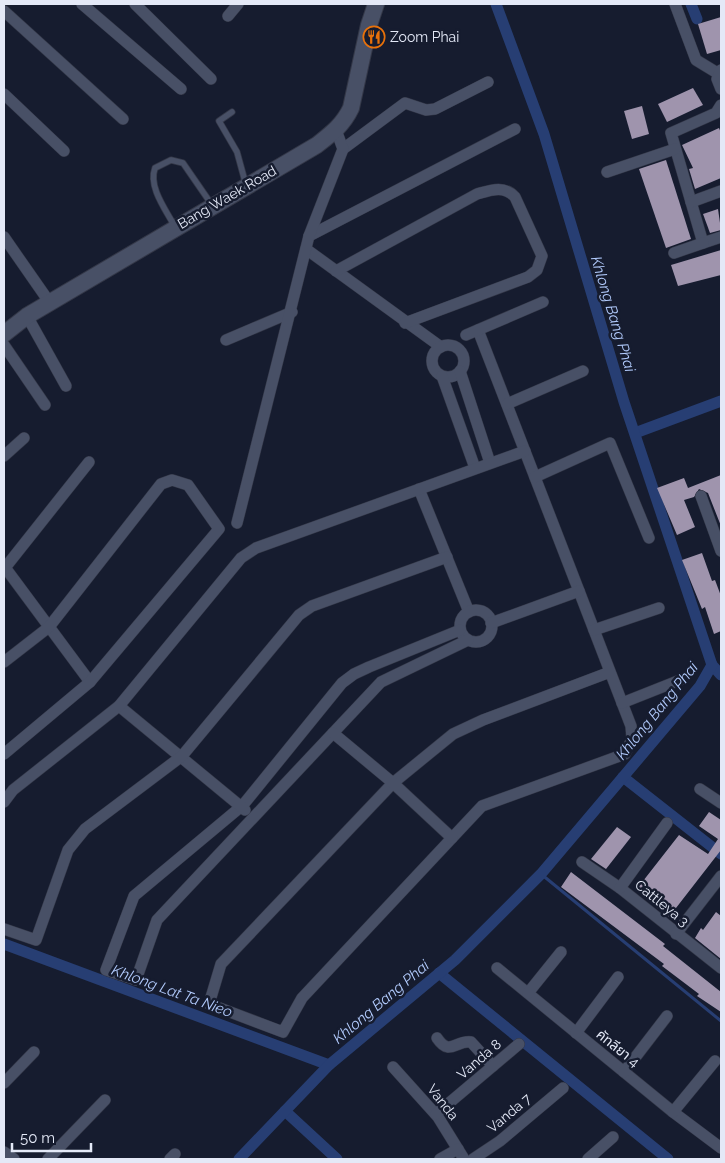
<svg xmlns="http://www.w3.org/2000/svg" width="725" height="1163" viewBox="0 0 725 1163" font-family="Raleway,'Noto Sans Thai',sans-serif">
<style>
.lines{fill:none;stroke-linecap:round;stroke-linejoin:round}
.stream{stroke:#273e73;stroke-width:3}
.canal{stroke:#273e73;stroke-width:11}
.building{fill:#9f94ad}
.service-casing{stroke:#343848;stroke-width:7}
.minor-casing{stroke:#343848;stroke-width:12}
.secondary-casing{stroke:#343848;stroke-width:18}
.service{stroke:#485066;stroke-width:5.5}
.minor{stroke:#485066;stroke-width:11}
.secondary{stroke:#485066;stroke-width:16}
.labels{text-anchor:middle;stroke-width:5;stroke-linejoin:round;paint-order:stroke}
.poi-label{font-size:14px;fill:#e4e9f7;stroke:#161c2f;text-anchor:start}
.street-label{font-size:14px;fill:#e4e9f7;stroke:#161c2f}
.water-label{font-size:15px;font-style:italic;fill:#b1cafc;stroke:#161c2f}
</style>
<rect width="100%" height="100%" fill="#161c2f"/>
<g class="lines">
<polyline class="stream" points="541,874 721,1021"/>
<g class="canal">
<polyline points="691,4 697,19"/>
<polyline points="635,433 721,401"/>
<polyline points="712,665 721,675"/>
<polyline points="623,777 721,854"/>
<polyline points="4,944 329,1065"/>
<polyline points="439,973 668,1159"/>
<polyline points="285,1111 337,1159"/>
<polyline points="239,1159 329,1065 455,960 541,874 700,686 712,665 624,402 544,134 496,4"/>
</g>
</g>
<g class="building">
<polygon points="721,17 721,50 707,54 698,24"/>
<polygon points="693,88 703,105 667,122 658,104"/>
<polygon points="642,106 649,134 632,139 624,111"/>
<polygon points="719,128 721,133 721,178 695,189 689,169 693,168 682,145"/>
<polygon points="666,160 691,239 666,248 639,169"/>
<polygon points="718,209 721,230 710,233 703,214"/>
<polygon points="721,250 721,275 678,286 671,265"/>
<polygon points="721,475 721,526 708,493 699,489 694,497 684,500 695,527 677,535 657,488 684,478 688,488"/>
<polygon points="702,553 712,581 715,580 721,596 721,631 714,634 705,607 702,609 682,560"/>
<polygon points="709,812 721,820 721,850 669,917 655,906 657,904 636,890 679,835 708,854 718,839 699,826"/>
<polygon points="617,827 631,837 606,869 591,859"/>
<polygon points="571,872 665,944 663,946 721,992 721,1012 697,996 699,994 662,966 664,964 561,887"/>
<polygon points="716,912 721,916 721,959 695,938 701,928 703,930"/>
</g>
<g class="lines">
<g class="service-casing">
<g id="service">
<polyline points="232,112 219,121 237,152 246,185"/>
<path d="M 175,227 C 166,210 148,187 155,168 L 171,160 L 183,163 L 212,205"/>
</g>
</g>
<g class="minor-casing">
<g id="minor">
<polyline points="82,4 181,89"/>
<polyline points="135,4 211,79"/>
<polyline points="675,4 696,60 719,74"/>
<polyline points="4,11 123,119"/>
<polyline points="228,16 238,4"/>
<polyline points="721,70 717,79 721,89"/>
<polyline points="4,94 64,151"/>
<polyline points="721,105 716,113 671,133 703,243 721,237"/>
<polyline points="343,149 405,103 426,110 435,109 488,82"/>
<polyline points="607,172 675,149"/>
<polyline points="691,202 721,191"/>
<polyline points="309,236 515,129"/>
<polyline points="4,237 50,303"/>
<polyline points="306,249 441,347"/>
<polyline points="674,253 703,243"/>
<path d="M 336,271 L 477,194 C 491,190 504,185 515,197 L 542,256 L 537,270 L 528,277 L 405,323"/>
<polyline points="27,316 66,386"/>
<polyline points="478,330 579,591 631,726 632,739 625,754 482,806 302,998 283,1032 209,1004 221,964 393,783 453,734 483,720 610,672"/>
<polyline points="466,335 543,302"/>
<polyline points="226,340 292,312"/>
<polyline points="4,345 45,405"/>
<circle cx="448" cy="361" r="16"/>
<polyline points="460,371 490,463"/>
<polyline points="442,376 475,468"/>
<polyline points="507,404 583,371"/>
<polyline points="4,456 24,438"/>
<polyline points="535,477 610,443 649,538"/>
<polyline points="419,489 469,612"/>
<polyline points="701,496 721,551"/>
<polyline points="237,523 309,236 343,149 336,130"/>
<polyline points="4,566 90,682"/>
<polyline points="4,569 89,462"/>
<circle cx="476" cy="626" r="16"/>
<polyline points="491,623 579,591"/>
<polyline points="460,630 369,667 354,674 342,683 243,805 134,896 106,970 136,980 157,920 381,682 468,640"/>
<polyline points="594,630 659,608"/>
<polyline points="4,662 49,627 161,484 172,480 188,485 219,529 90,682 4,754"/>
<polyline points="622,703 680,680"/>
<polyline points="119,706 245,810"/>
<polyline points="333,733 393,783 452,838"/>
<polyline points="700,789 721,803"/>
<polyline points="4,802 13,790 119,706 241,558 256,548 525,451"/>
<polyline points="582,862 620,888 721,968"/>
<polyline points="620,888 667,823"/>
<polyline points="4,929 36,940 68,850 85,829 182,756 299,615 312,606 447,557"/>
<polyline points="676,934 721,876"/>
<polyline points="497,968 673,1112 721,1148"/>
<polyline points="528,993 561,952"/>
<polyline points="576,1033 618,977"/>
<path d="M 437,1038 C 450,1057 455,1040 471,1042 L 493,1066"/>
<polyline points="393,1067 438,1117 464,1159"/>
<polyline points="624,1072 667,1016"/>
<polyline points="4,1083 34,1052"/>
<polyline points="673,1112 715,1061"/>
<polyline points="436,1114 519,1044"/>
<polyline points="4,1152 14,1159"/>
<polyline points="48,1159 105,1100"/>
<polyline points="170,1159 175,1154"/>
<polyline points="440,1159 458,1149"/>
<polyline points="473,1159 500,1141 563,1088"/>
<polyline points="588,1159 613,1137"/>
</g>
</g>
<g class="secondary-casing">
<path id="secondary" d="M 4,334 L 27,316 L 317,145 C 331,134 343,125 351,108 L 369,25 L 376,4"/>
</g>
<use href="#service" class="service"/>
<use href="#minor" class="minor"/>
<use href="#secondary" class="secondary"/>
</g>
<defs>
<g id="restaurant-ring" transform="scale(1.125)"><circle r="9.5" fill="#161c2f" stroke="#e8710a" stroke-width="1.5"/><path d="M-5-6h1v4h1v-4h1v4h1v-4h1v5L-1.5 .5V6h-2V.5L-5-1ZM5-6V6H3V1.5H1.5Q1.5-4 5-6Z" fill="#e8710a"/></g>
</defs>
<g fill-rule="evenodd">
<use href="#restaurant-ring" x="374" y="37"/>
</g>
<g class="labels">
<g class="poi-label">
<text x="390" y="42">Zoom Phai</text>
</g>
<g class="street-label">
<text transform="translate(227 197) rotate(-30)" y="5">Bang Waek Road</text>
<text transform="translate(662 903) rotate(39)" y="5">Cattleya 3</text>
<text transform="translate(618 1048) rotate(39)" y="5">คัทลียา 4</text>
<text transform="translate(479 1059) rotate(-41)" y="5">Vanda 8</text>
<text transform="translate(443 1102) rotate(52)" y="5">Vanda</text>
<text transform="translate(509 1113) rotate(-40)" y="5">Vanda 7</text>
</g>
<g class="water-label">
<text transform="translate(613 314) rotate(73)" y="5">Khlong Bang Phai</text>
<text transform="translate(657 711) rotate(-51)" y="5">Khlong Bang Phai</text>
<text transform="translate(172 991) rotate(20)" y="5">Khlong Lat Ta Nieo</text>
<text transform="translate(381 1002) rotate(-40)" y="5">Khlong Bang Phai</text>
</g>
</g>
<rect width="725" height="1163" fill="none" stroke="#e4e9f7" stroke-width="10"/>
<path d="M12 1143v8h79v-8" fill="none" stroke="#e4e9f7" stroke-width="2.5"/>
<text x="20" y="1143" font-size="15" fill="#e4e9f7" stroke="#161c2f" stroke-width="4" paint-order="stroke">50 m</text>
</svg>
